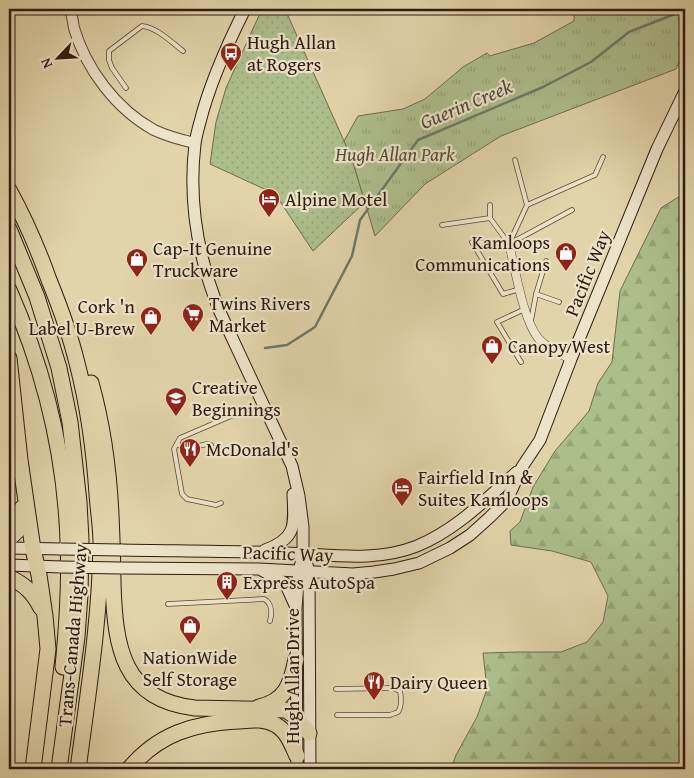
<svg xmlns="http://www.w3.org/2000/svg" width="694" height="778" viewBox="0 0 694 778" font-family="'Gentium Book Plus',serif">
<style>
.grass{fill:url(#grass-dots);stroke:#6e6c4f}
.forest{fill:url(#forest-firs);stroke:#6e6c4f}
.park{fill:url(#park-tufts);stroke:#6e6c4f}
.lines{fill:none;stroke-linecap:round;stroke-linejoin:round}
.stream{stroke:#6c796a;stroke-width:2.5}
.service-casing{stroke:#5c4837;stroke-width:5.5}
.minor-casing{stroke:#5c4837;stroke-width:9}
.tertiary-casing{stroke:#5c4837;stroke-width:12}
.secondary-casing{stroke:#2f1a11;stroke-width:13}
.motorway-casing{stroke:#2f1a11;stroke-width:17}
.service{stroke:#ece3c8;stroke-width:4}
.minor{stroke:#ece3c8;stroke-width:8}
.tertiary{stroke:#ece3c8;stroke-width:10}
.secondary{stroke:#ece3c8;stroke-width:11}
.motorway{stroke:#e2d4aa;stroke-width:15}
.secondary-bridge-casing{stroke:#2f1a11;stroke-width:13;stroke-linecap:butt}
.secondary-bridge{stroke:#ece3c8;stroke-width:11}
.labels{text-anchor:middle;stroke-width:4.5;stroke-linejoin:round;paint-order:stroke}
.poi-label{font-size:19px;fill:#2f1a11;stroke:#ece3c8;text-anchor:start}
.park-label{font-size:19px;font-style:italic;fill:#554b36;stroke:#ece3c8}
.street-label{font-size:19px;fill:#2f1a11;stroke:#ece3c8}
.water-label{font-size:20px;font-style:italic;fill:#4e493d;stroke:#ece3c8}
</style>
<defs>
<pattern id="grass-dots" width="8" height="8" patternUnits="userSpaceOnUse" patternTransform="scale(1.25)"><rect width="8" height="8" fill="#adbe8d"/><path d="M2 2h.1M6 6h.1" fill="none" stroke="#95a379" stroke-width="1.8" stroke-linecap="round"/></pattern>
<pattern id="forest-firs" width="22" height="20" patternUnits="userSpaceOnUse" patternTransform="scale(1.25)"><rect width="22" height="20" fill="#adbe8d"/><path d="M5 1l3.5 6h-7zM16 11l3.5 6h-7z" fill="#95a379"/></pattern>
<pattern id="park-tufts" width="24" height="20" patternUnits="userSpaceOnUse" patternTransform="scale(1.25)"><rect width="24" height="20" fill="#adbe8d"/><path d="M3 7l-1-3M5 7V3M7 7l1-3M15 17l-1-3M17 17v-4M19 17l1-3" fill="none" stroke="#95a379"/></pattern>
</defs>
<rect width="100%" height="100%" fill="#e2d4aa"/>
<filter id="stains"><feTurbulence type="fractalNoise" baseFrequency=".004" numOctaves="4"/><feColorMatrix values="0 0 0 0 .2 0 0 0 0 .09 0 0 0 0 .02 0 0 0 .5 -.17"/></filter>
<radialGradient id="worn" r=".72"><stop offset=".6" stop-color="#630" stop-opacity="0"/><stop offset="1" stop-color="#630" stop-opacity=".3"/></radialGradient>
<polygon class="grass" points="262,9 285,9 352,159 365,202 313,251 275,194 210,164 216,122 226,88"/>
<polygon class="forest" points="685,193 685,769 451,769 456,755 477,717 487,689 483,653 519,652 561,652 587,642 603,622 608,596 591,562 552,551 511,545 510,531 520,522 533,487 555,451 589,411 598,383 612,362 620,291 661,208"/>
<polygon class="park" points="574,9 685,9 685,49 676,69 501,136 425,184 375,236 352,159 344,141 358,116 403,109 425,99 463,67 487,53 490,56 534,43 574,21"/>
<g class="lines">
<polyline class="stream" points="265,348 287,345 315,327 352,256 360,220 418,140 543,87 591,62 629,32 685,10"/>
<g class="service-casing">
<g id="service">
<path d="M 126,88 L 112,68 L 109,60 L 109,51 L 142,26 C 158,28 171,42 183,51"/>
<polyline points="490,205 490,218"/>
<polyline points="527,205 595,175 603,157"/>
<polyline points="442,225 490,218 509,244 527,205 515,160"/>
<polyline points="520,289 503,294 472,242 509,244 572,210"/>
<polyline points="536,294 559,302"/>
<polyline points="531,321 536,294 546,261"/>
<polyline points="521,362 497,322 525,309"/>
<polyline points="177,444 185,449 207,444 211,445"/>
<polyline points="221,503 216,505 187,499 182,494 174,449 180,438 231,416 249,411"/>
<path d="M 168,604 L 264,599 C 272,603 272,613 270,621"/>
<path d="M 336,689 L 392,688 L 400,691 C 401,696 402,707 398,712 C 396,713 392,714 390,715 L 337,715"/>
</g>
</g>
<g class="minor-casing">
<path id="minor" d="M 509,244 C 515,268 523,319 538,338 C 547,348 559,354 571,359"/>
</g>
<g class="tertiary-casing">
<path id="tertiary" d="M 70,9 C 72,15 73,22 74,28 C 86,69 116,109 154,130 C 167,136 181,140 195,143"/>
</g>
<g class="secondary-casing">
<g id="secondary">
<path d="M 245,9 C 227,45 210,82 200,122 C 198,129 196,137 195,144 C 188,203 198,258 220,312 L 292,466 L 299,496 L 303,527 L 303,554 L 299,572 L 296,608 L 297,769"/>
<polyline points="9,548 61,549"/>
<path d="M 121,550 C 176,551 230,551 285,553 C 329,554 374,563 417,546 C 456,530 486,499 517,472"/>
<path d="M 265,550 C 298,538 294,524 293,494"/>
<polyline points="9,565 61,567"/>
<polyline points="307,565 309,572 310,769"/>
<polyline points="121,568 259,569 353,574 374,572 394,569 419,563 450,548 470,535 490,517 507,500 522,467 540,440 571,359 657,149 685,91"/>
<polyline points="263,571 285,583 295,605"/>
</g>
</g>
<g class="motorway-casing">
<g id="motorway">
<path d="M 9,190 C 25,219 38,249 49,280 C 60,307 70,334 77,363 C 88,405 94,450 97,494 C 98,510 101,527 101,543 C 100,619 88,694 78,769"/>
<polyline points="9,229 37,297 59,368 70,422 79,502 81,540 80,595 77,637 59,769"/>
<path d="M 9,290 C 44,369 65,454 68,541 C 70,583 67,625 63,667"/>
<polyline points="9,358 20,460 33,549 39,575 45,616 48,649 33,769"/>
<path d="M 91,383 C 103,426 109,471 111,515 C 112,538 113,561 113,584 C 115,646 122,700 195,708 L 286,710 L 296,717 L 309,733"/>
<path d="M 9,538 C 21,530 23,523 22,508"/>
<path d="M 9,577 C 25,585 33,592 41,608"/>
<path d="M 259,707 C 286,701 291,684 296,659"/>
<path d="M 129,769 C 158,734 194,723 238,721 C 251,720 264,718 276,725 C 287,731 292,745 297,756"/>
</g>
</g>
<use href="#service" class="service"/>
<use href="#minor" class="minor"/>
<use href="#tertiary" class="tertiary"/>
<use href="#secondary" class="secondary"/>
<use href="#motorway" class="motorway"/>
<g class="secondary-bridge-casing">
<g id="secondary-bridge">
<polyline points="61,549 121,550"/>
<polyline points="61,567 121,568"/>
</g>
</g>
<use href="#secondary-bridge" class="secondary-bridge"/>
</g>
<defs>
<g id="bus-pin" transform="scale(1.125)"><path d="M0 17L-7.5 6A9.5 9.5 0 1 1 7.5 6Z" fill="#8f2418" stroke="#ece3c8"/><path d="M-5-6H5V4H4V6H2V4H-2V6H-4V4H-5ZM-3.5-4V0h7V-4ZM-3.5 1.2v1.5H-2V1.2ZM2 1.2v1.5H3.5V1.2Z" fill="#fff"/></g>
<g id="hotel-pin" transform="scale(1.125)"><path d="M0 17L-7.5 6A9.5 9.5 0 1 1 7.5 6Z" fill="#8f2418" stroke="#ece3c8"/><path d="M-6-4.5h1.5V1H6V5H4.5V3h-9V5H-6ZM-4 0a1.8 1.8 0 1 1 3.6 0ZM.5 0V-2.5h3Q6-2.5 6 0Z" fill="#fff"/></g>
<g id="shop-pin" transform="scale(1.125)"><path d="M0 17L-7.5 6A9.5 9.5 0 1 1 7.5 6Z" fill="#8f2418" stroke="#ece3c8"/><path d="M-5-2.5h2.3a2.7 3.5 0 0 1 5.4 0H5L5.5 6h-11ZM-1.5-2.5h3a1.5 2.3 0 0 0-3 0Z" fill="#fff"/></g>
<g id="supermarket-pin" transform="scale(1.125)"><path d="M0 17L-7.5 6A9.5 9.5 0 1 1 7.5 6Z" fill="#8f2418" stroke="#ece3c8"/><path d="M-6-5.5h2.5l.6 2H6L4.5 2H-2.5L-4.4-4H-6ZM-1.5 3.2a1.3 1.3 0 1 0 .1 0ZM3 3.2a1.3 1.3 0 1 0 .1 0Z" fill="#fff"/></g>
<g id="school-pin" transform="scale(1.125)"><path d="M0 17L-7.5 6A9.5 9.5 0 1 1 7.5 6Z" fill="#8f2418" stroke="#ece3c8"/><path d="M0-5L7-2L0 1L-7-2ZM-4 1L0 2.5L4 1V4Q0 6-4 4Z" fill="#fff"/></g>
<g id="restaurant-pin" transform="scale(1.125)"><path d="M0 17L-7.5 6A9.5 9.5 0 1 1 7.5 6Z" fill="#8f2418" stroke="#ece3c8"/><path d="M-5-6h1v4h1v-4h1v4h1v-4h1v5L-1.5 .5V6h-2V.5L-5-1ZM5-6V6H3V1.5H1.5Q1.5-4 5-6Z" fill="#fff"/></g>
<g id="building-pin" transform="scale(1.125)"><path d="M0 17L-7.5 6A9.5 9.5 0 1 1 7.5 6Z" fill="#8f2418" stroke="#ece3c8"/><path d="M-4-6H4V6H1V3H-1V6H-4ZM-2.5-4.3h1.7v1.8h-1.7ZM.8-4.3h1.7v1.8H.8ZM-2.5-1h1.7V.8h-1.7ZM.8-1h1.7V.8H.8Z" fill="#fff"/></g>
</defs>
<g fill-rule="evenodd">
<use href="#bus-pin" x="231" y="53"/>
<use href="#hotel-pin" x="269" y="199"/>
<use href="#shop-pin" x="566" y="253"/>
<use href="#shop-pin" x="137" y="259"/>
<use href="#supermarket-pin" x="193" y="314"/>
<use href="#shop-pin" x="151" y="317"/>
<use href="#shop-pin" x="492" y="346"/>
<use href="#school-pin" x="176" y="398"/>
<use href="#restaurant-pin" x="190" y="449"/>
<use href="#hotel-pin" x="402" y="488"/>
<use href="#building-pin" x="227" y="582"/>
<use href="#shop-pin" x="190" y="626"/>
<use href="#restaurant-pin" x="374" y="682"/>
</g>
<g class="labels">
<g class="poi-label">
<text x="247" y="49">Hugh Allan<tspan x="247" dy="22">at Rogers</tspan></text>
<text x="285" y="206">Alpine Motel</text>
<text x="550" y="249" text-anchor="end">Kamloops<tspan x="550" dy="22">Communications</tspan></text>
<text x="153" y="255">Cap-It Genuine<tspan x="153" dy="22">Truckware</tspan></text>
<text x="209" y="310">Twins Rivers<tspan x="209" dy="22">Market</tspan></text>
<text x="135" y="313" text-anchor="end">Cork 'n<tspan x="135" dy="22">Label U-Brew</tspan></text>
<text x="508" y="353">Canopy West</text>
<text x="192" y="394">Creative<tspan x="192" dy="22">Beginnings</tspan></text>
<text x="206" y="456">McDonald's</text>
<text x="418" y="484">Fairfield Inn &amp;<tspan x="418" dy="22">Suites Kamloops</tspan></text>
<text x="243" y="589">Express AutoSpa</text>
<text x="190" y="664" text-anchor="middle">NationWide<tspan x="190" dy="22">Self Storage</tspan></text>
<text x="390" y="689">Dairy Queen</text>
</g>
<g class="park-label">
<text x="395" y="161">Hugh Allan Park</text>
</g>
<g class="street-label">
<text transform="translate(587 273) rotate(-68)" y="7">Pacific Way</text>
<text transform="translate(288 553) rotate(2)" y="7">Pacific Way</text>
<text transform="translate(72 635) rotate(-85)" y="7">Trans-Canada Highway</text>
<text transform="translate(292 676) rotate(-90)" y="7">Hugh Allan Drive</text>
</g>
<g class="water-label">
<text transform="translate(466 104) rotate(-23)" y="7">Guerin Creek</text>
</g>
</g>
<rect width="694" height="778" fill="none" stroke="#e2d4aa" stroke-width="30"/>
<rect x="10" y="10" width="674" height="758" fill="none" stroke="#2f1a11" stroke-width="2.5"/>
<rect x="15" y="15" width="664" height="748" fill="none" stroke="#2f1a11"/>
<g transform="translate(58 58) rotate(245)" stroke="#ece3c8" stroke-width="4" paint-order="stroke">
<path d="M0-4L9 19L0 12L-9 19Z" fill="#2f1a11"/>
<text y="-8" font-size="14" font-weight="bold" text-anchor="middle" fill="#2f1a11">N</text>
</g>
<rect width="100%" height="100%" filter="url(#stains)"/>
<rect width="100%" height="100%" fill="url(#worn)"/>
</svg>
